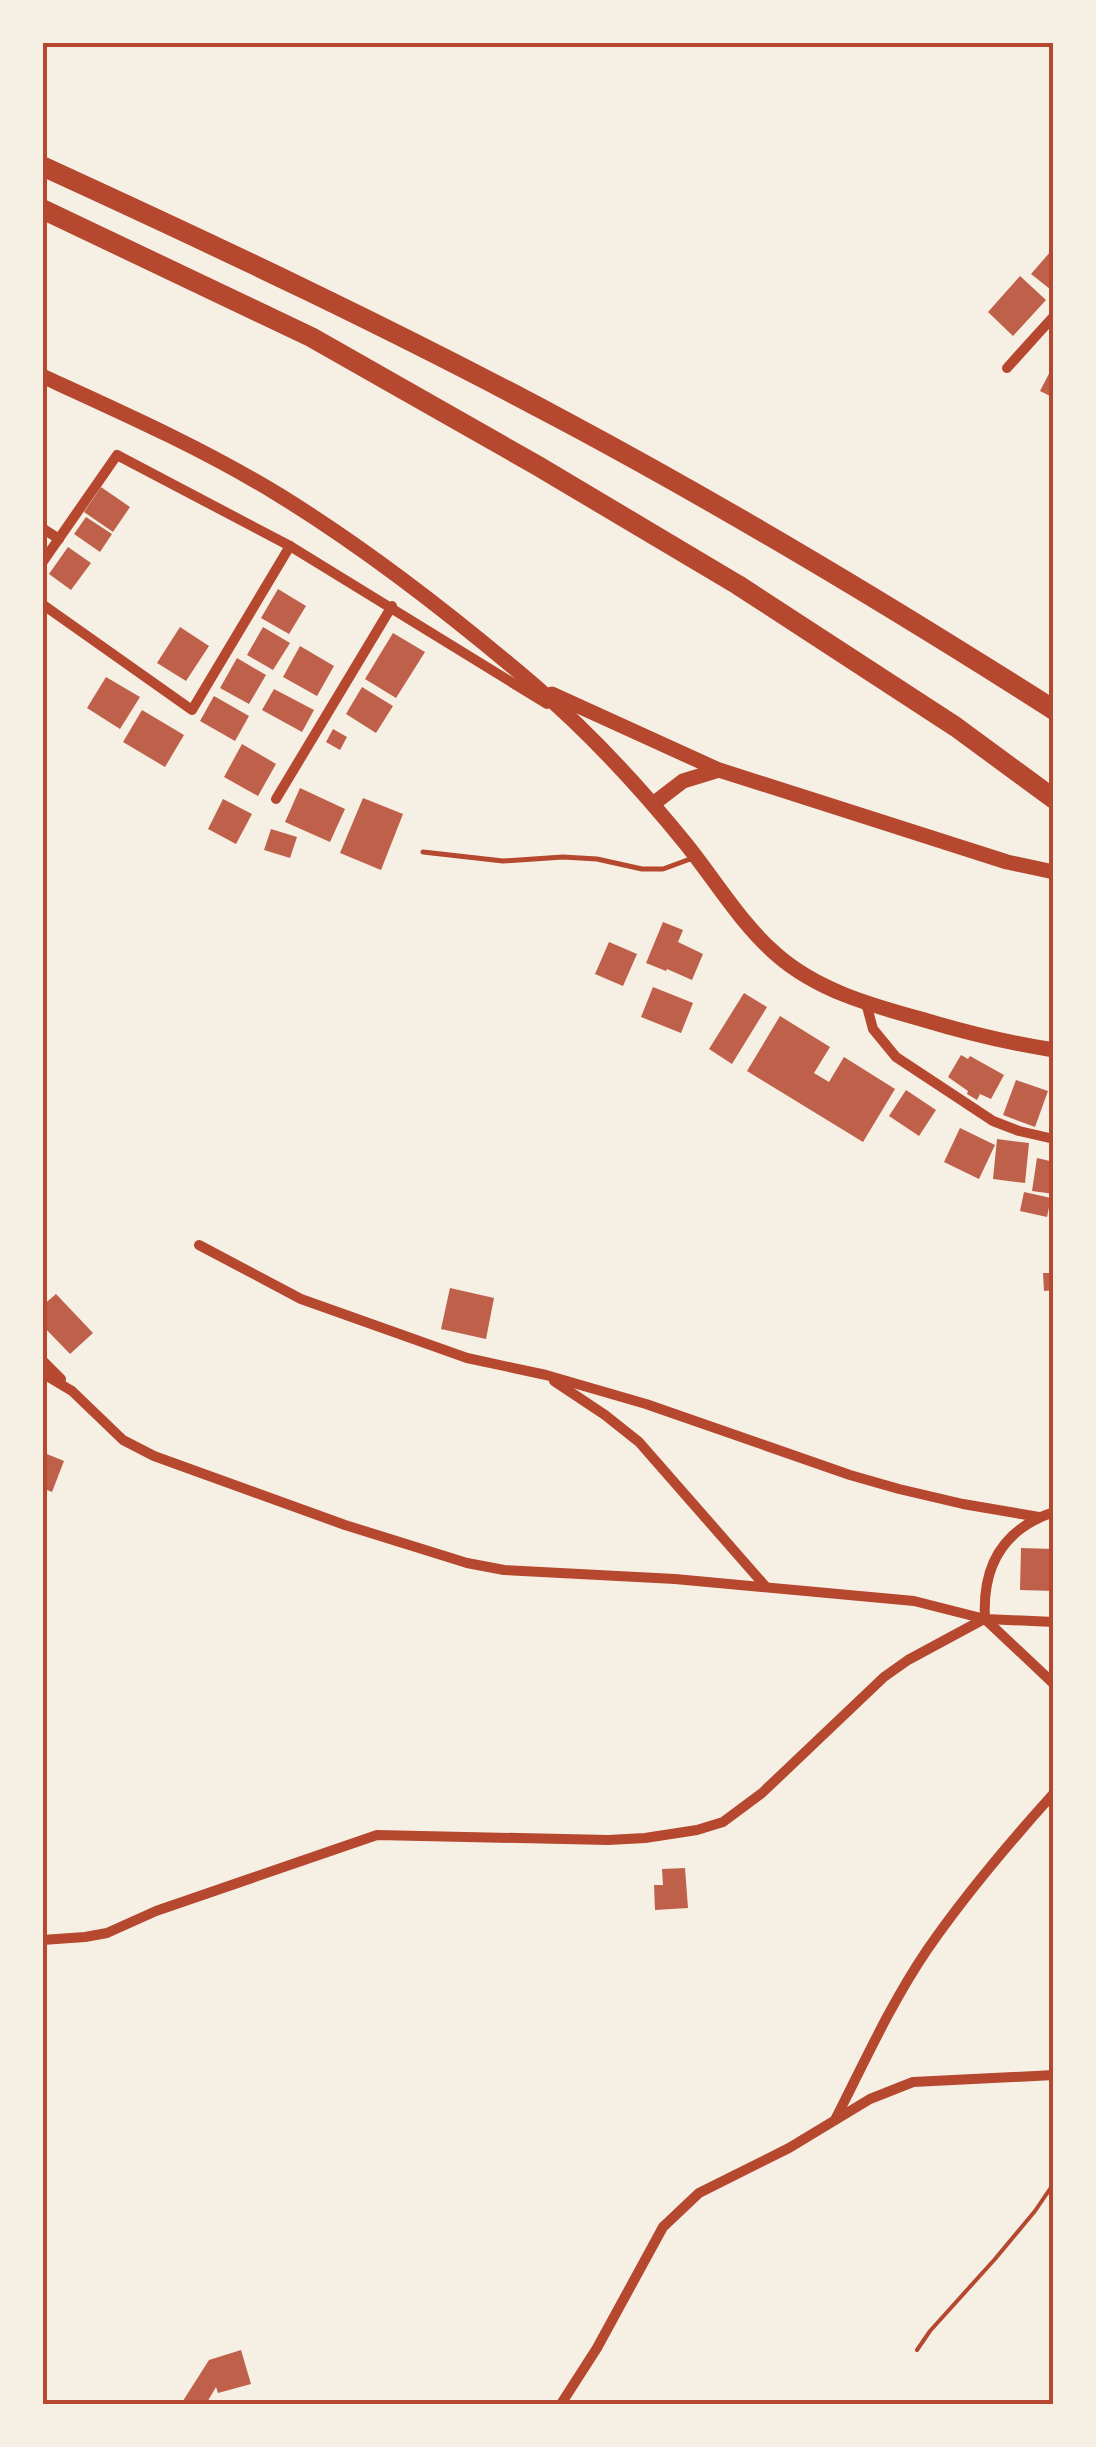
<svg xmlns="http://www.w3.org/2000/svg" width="1096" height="2447" viewBox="0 0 1096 2447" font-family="Commissioner,sans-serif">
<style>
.building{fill:#bf614a}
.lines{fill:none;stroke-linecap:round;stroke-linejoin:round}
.path{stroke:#b5482f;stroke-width:4}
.service{stroke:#b5482f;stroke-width:5}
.minor{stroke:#b5482f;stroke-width:10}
.secondary{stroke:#b5482f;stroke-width:15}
.motorway{stroke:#b5482f;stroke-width:20}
.neatline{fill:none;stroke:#b5482f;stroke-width:4}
</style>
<rect width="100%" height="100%" fill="#f6efe4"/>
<g class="building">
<polygon points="1051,251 1054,253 1054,285 1050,289 1031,274"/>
<polygon points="1020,276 1046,300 1013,336 988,312"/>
<polygon points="1054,364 1054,398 1040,391"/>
<polygon points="101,487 130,507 113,532 84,512"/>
<polygon points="86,517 112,534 100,552 74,534"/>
<polygon points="68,547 91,563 71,590 49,574"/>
<polygon points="278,589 306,606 289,634 261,618"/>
<polygon points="180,627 209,646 186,681 157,663"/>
<polygon points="263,627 290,643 273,670 247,655"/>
<polygon points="393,633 425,652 396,698 365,679"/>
<polygon points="300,646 334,666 317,696 283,677"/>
<polygon points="237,658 266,675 249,704 220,688"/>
<polygon points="106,677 140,697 120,729 87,708"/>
<polygon points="362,687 393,706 376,733 346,714"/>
<polygon points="274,689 314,710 302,732 262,710"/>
<polygon points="214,696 249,716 235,741 200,721"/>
<polygon points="142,710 184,735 165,767 123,742"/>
<polygon points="333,729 347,737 340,750 326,742"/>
<polygon points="242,744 276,764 258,796 224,777"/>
<polygon points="300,788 345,809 330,842 285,822"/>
<polygon points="363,798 403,814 381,870 340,853"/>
<polygon points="223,799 252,814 236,844 208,829"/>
<polygon points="271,829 297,837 290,858 264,850"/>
<polygon points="663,922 683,930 678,942 703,954 692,980 667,969 666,971 646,963"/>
<polygon points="609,942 637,954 623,986 595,974"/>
<polygon points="653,987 693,1003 681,1033 641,1017"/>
<polygon points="744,993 767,1007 732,1064 709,1049"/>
<polygon points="780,1016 830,1047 814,1073 829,1082 844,1057 895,1089 863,1142 747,1071"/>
<polygon points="961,1055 968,1059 970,1056 1004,1075 991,1099 980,1094 977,1100 967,1094 968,1091 948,1077"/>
<polygon points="1016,1080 1048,1091 1035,1127 1003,1115"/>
<polygon points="906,1090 936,1110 919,1136 889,1116"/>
<polygon points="960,1128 995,1145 979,1179 944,1162"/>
<polygon points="997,1139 1029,1143 1025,1183 993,1179"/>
<polygon points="1037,1158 1054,1162 1054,1194 1032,1191"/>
<polygon points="1024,1192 1051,1198 1047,1217 1020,1211"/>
<polygon points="1043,1273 1054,1273 1054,1290 1044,1291"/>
<polygon points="450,1288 494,1298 486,1339 441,1329"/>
<polygon points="56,1294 93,1333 70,1354 42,1325 42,1306"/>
<polygon points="42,1452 64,1461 52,1492 42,1488"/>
<polygon points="1021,1548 1054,1549 1054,1591 1020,1590"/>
<polygon points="685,1868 688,1908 655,1910 654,1885 663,1885 662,1869"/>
<polygon points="241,2350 251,2384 218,2393 216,2387 206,2404 181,2404 209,2360"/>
</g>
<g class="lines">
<polyline class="path" points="917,2350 930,2331 995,2259 1035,2211 1054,2183"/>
<polyline class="service" points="423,852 503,861 563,857 597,859 642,869 663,869 693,858"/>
<g class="minor">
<polyline points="1007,368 1054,316"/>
<polyline points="42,528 59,539"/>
<polyline points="42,563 117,455 290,546 547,704"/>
<polyline points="42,604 192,710 290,546"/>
<polyline points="276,799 392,606"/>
<polyline points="866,1003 873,1029 896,1057 993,1121 1019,1131 1054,1139"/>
<polyline points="199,1245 301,1299 467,1358 546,1375 646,1404 850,1475 899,1489 963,1504 1039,1517"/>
<polyline points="42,1360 61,1379"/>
<polyline points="42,1373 72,1391 123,1440 154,1456 345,1525 467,1563 504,1570 675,1579 914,1601 985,1619 1054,1622"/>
<polyline points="554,1381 605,1415 639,1442 766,1587"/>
<path d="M 1054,1512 C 1002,1529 982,1567 985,1619 L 1054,1684"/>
<polyline points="42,1940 85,1937 107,1933 156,1911 377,1835 608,1840 645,1838 697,1830 723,1822 762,1793 884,1677 908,1660 984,1619"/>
<path d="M 835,2120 C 864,2063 891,2003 927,1950 C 965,1895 1009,1843 1054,1793"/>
<polyline points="561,2404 597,2348 663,2227 699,2193 789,2148 870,2099 913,2082 1054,2075"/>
</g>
<g class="secondary">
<path d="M 42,376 C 123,413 204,449 279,495 C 370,551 453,616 534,685 C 590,733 639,786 686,844 C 715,880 741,924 777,955 C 817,990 870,1005 921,1019 C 964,1032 1009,1043 1054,1050"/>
<polyline points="552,694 719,770 1007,862 1054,872"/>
<polyline points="653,804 683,781 719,770"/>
</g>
<g class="motorway">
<path d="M 42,166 C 221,248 399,332 572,425 C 736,513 897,610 1054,710"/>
<polyline points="42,209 311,337 538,466 738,585 956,727 1054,799"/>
</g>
</g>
<rect width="1096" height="2447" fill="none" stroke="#f6efe4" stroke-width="90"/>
<rect x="45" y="45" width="1006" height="2357" class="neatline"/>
</svg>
